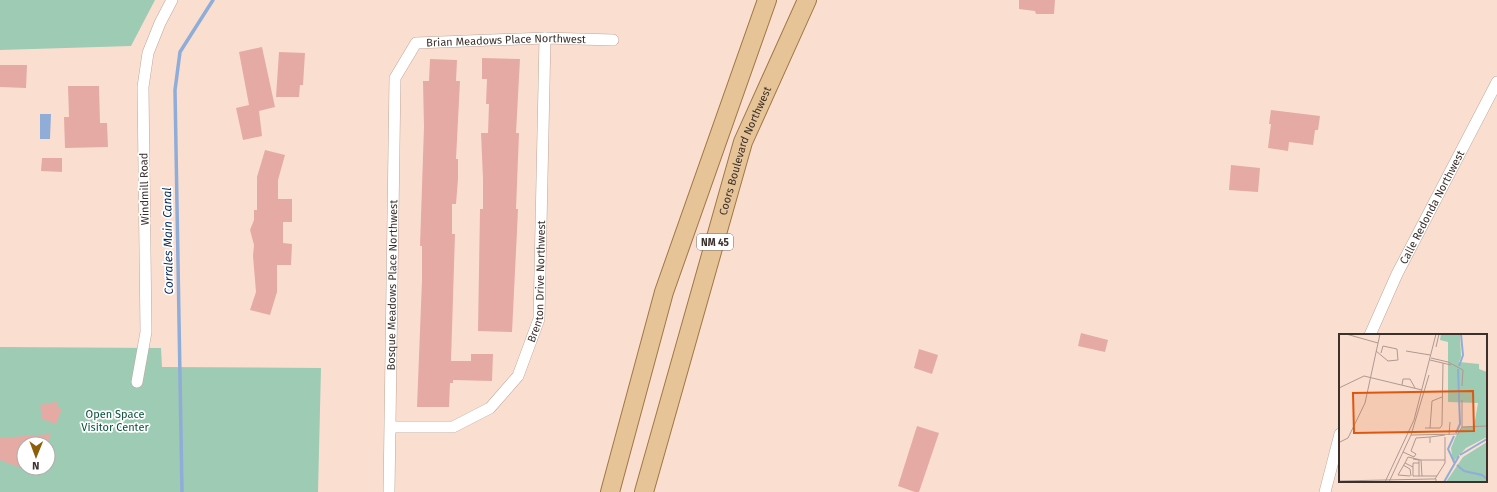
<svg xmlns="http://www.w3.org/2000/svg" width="1497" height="492" viewBox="0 0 1497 492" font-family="'Fira Sans',sans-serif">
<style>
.green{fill:#9dcbb4;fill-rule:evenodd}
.water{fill:#90add8}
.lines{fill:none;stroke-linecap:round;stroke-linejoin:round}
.stream{stroke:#90add8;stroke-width:3.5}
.building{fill:#e5aaa4}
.minor-casing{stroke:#c0a699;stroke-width:12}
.primary-casing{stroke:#a07744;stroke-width:20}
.minor{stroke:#fff;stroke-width:11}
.primary{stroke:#e6c497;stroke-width:18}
.labels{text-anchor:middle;stroke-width:3.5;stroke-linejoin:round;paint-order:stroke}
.shield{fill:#fff;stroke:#766e6b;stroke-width:1}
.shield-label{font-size:10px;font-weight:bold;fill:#3b302b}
.street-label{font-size:11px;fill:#3b302b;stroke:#fff}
.park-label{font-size:11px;fill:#095238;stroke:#fff}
.water-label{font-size:12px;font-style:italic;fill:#05295c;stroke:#fff}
.inset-river{fill:none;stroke:#90add8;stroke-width:2}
.inset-road{fill:none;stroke:#ae998f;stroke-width:1}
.view{fill:#df570e;fill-opacity:0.15;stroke:#df570e;stroke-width:2}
.inset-edge{fill:none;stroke:#3b302b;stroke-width:2}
</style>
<rect width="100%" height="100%" fill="#fadfd1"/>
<g class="green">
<polygon points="0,0 155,0 131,46 0,50"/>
<path d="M 0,347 L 161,348 L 162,367 L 321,368 L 318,492 L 0,492 ZM 24,444 L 48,444 L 48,468 L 24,468 Z"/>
</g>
<polygon class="water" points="40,114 51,114 50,139 40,139"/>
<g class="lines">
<polyline class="stream" points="182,492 175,90 180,52 213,0"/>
</g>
<g class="building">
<polygon points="1019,0 1055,0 1054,14 1036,14 1035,11 1019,9"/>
<polygon points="262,47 275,107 259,111 262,136 243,140 236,108 249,105 239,52"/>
<polygon points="279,52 305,53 303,85 300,85 299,97 276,97"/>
<polygon points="482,58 520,59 516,133 519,133 516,209 518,209 517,231 512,332 478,331 480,209 483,209 483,179 481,133 488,133 489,104 486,104 487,79 482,79"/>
<polygon points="430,59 457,60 456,81 460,81 456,159 458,159 458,179 456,204 452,204 452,234 455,234 451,361 471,361 471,354 493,354 492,381 453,380 453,383 450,383 449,407 417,407 422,280 422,246 420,246 424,127 423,81 429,81"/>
<polygon points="0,65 27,65 26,88 0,87"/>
<polygon points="68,86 99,86 100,123 107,123 108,147 65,148 64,117 69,117"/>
<polygon points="1271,110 1320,116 1318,130 1315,130 1313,145 1289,142 1288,151 1268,148 1271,124 1269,124"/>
<polygon points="265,150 285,155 278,180 278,199 292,199 292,222 283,222 283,243 292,244 291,265 277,265 277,292 270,315 250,310 256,292 253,256 254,245 250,230 254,220 254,210 257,210 257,177"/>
<polygon points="42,158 62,158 62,172 41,171"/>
<polygon points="1231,165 1260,168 1258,192 1229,190"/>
<polygon points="1081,333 1108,340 1105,352 1078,346"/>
<polygon points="919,349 938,355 932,374 914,368"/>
<polygon points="57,402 58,408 62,409 56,424 42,419 40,405"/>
<polygon points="917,426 939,433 919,492 915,492 898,486"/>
<polygon points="51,434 47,444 24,444 24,469 0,460 0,438"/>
</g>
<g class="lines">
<g class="minor-casing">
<g id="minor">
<path id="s1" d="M 1370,335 L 1397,274 L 1497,82"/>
<polyline points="137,382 146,332 143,87 148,53 160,23 172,0"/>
<path id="s2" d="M 391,427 L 453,427 L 490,408 L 518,376 L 539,319 L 545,38"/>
<path id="s3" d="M 389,492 L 395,78 L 416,43 L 545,38 L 613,40"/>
<polyline points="1325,492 1340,434"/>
</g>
</g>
<g class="primary-casing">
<g id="primary">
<polyline points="610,492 664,292 767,0"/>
<path id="s4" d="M 644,492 L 743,142 L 807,0"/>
</g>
</g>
<use href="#minor" class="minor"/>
<use href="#primary" class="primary"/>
</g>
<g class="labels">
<rect class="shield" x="697" y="234" width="36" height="16" rx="3"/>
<g class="shield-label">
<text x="715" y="246">NM 45</text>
</g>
<g class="street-label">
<text dy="4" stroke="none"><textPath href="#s3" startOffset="545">Brian Meadows Place Northwest</textPath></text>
<text dy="4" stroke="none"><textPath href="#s4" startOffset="356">Coors Boulevard Northwest</textPath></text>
<text transform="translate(144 189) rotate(-91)" y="4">Windmill Road</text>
<text dy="4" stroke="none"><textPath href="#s1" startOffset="142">Calle Redonda Northwest</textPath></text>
<text dy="4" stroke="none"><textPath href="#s2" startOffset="244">Brenton Drive Northwest</textPath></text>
<text dy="4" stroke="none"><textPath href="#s3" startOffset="207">Bosque Meadows Place Northwest</textPath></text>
</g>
<g class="park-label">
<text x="115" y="418">Open Space<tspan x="115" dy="13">Visitor Center</tspan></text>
</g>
<g class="water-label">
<text transform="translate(168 241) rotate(-91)" y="4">Corrales Main Canal</text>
</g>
</g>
<g transform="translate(1339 334)">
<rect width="148" height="148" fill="#fadfd1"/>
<path d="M 102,0 L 121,0 L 122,23 L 120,28 L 140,30 L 140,35 L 148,38 L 148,103 L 127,114 L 114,128 L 112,114 L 117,102 L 124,93 L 135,92 L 139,69 L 109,68 L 109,8 L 101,6 ZM 148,108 L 148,148 L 107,148 L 124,123 Z" fill="#9dcbb4"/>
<path class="inset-river" d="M 120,32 L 124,21 L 122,0M 117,99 L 121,90 L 119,35M 115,102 L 109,115 L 116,130M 121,121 L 148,105M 118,131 L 125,137 L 143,141 L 148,145M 105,148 L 120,122"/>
<path class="inset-road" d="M 7,0 L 39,9M 97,13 L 100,0M 37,17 L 49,27 L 59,26 L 58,15 L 44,12 L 42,19M 67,17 L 91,21M 92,24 L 109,28 L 124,36 L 123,52M 91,26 L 112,31M 63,51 L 64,45 L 71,45 L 76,54M 0,54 L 25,42 L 83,56M 0,89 L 0,147M 123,93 L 148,92M 86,94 L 101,94 L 103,91 L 104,29M 91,94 L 93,67 L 103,63M 72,101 L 119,100 L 123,93 L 123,66M 110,101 L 111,88M 91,103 L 106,101M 1,108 L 9,104 L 26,69 L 41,0M 64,118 L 75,123 L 77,120 L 72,117 L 77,104 L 91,103 L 91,109M 74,125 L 80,126 L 80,129 L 74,129 L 74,133 L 66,129 L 69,123 L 82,126M 66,129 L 59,141 L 71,142M 64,131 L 71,135 L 72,142M 74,133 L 74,142 L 83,142 L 82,126 L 106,126M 80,142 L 80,129M 83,142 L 98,142M 96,145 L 106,129 L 106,103M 0,147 L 92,145 L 97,145 L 97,148M 46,148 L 75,86 L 97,0M 50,148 L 72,101 L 90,41"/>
<path class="view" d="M 134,57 L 135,97 L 15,99 L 14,59 Z"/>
<rect width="148" height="148" class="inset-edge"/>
</g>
<g transform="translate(36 456) rotate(181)"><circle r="19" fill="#ffffff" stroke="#b1acaa"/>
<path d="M0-3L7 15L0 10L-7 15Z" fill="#8e5f09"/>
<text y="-6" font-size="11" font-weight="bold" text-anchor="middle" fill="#3b302b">N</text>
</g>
</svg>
